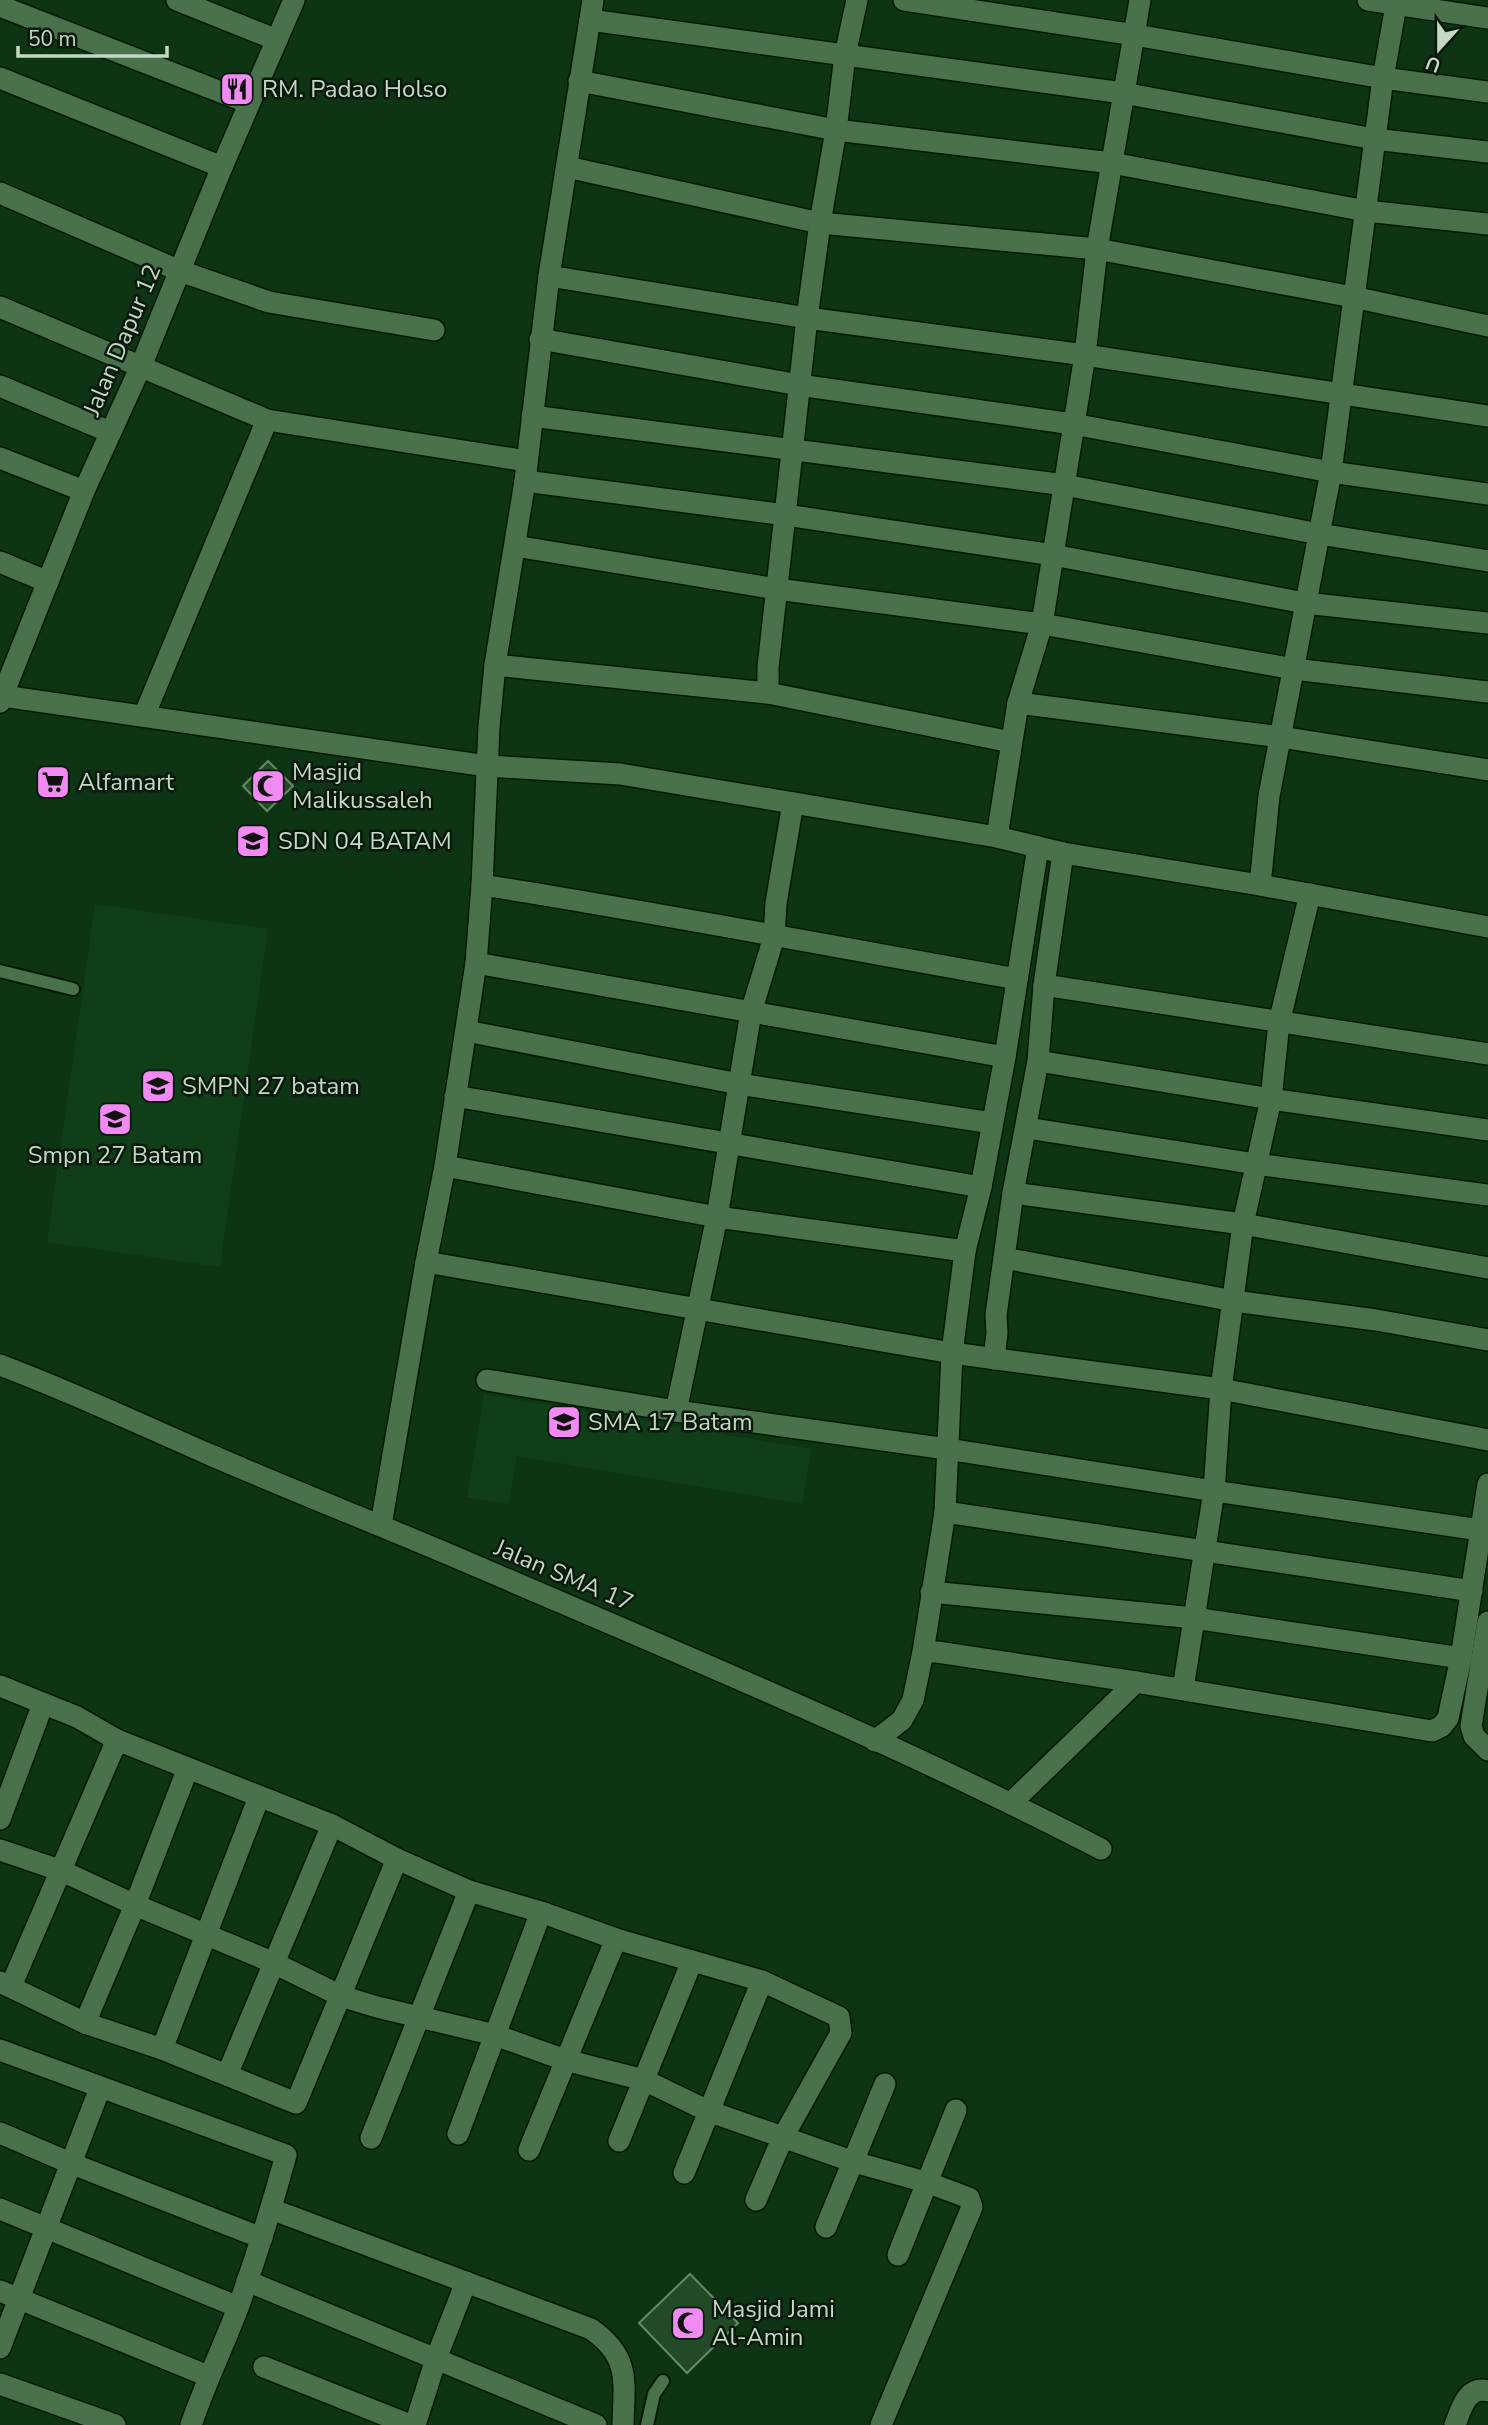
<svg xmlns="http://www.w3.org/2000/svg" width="1488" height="2425" viewBox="0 0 1488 2425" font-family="'Nunito Sans',sans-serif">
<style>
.built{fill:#0f3e18}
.building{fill:#234a27;stroke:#638c66;stroke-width:2}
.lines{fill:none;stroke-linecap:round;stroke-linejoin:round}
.lane-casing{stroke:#001a04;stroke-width:16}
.street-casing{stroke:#001a04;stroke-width:24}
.secondary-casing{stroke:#001a04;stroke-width:24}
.lane{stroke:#49714c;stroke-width:12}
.street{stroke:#49714c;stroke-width:21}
.secondary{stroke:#49714c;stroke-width:21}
.labels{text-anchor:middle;stroke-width:5;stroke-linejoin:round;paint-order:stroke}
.poi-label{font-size:24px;fill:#c3d9c4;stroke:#08180a;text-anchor:start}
.street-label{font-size:24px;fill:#c3d9c4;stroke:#08180a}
</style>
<rect width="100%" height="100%" fill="#0d3514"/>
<g class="built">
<polygon points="95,904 268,929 220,1267 47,1242"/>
<polygon points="484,1394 811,1449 802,1504 517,1456 509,1504 467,1497"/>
</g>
<g class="building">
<polygon points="268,761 293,786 267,811 243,786"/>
<polygon points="690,2274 738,2323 687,2373 639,2323"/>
</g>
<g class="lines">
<g class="lane-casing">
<g id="lane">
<polyline points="0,971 73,989"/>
<polyline points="647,2425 654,2394 663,2381"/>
</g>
</g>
<g class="street-casing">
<g id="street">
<polyline points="177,0 277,40"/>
<polyline points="593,0 549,276 525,481 495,665 489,727 482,885 476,963 445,1166 426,1262 952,1353 1221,1389 1488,1440"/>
<polyline points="904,0 1135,35 1383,78 1488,92"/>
<polyline points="1368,0 1488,18"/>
<polyline points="0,6 249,103"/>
<polyline points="590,20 1123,93 1374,139 1488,152"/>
<polyline points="0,78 222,167"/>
<polyline points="579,81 836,130 1112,163 1366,211 1488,224"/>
<polyline points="567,167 820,223 1097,249 1353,297 1488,326"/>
<polyline points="0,193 180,271 269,302 434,330"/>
<polyline points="549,276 807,318 1085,355 1488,416"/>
<polyline points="0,307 267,420 527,461"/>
<polyline points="540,339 799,385 1073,424 1331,472 1488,494"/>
<polyline points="0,386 110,432"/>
<polyline points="532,416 1065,485 1319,534 1488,561"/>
<polyline points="0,458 84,491"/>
<polyline points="525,481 786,515 1053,555 1305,603 1488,623"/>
<polyline points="515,546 777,589 1042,624 1294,669 1488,692"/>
<polyline points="0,562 48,582"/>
<polyline points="495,665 768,693 1011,742"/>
<polyline points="768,693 768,667 807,318 820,223 836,130 845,55 857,0"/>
<polyline points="3,696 487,766 620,774 997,837 1063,853 1260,885 1488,927"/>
<polyline points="1018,703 1281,737 1488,770"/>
<polyline points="144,716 267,420"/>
<polyline points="997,837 1018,703 1042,624 1085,355 1097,249 1140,0"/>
<polyline points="1038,847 1005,1057 981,1187 965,1251 952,1353 945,1512 923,1652 937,1652 1136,1682 1432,1731 1442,1726 1448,1718 1461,1658 1488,1484"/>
<path d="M 482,885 C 661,913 839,948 1017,979"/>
<polyline points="1260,885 1269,796 1331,472 1383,78 1397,0"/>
<polyline points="476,963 1005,1057"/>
<polyline points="1044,985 1488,1054"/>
<polyline points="466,1031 739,1084 992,1123"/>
<polyline points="1038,1061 1271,1099 1488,1130"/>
<polyline points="455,1096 981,1187"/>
<polyline points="1027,1128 1256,1164 1488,1195"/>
<polyline points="445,1166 717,1217 965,1251"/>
<polyline points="1013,1193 1243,1224 1488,1268"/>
<polyline points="1004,1258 1234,1301 1376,1320 1488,1340"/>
<polyline points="994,1359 997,1333 996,1315 1013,1193 1038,1061 1044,985 1063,853"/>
<path d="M 0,1365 C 70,1391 137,1423 206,1453 C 300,1494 396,1531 490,1572 C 695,1660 902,1746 1101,1849"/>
<polyline points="487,1380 676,1411 947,1449 1214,1491 1480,1530"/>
<polyline points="676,1411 717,1217 751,1012 774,937 776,903 793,803"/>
<polyline points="945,1512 1472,1591"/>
<polyline points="381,1525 426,1262"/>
<polyline points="931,1592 1194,1618 1461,1658"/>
<polyline points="1488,1622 1471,1726 1474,1736 1488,1750"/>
<polyline points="0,1686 77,1717 117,1740 332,1825 397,1859 296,2103 162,2049 85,2023 0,1982"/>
<polyline points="1183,1689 1214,1491 1221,1389 1243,1224 1271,1099 1279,1023 1310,894"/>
<polyline points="875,1741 902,1720 913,1700 923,1652"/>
<polyline points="1011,1803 1136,1682"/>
<polyline points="0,1819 43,1704"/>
<polyline points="0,1850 62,1871 135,1905 274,1963 341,1996 377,2007 495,2035 565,2060 644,2080 708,2111 854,2162 929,2183 969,2198 972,2207 881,2425"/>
<polyline points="397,1859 469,1891 541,1912 616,1939 762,1981 839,2017 841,2033 783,2137 756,2200"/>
<polyline points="11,1986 117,1740"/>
<polyline points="85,2023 135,1905 188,1768"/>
<polyline points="162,2049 259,1797"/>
<path d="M 0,2050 L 286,2155 C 272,2206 257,2255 239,2305 C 224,2345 205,2384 191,2425"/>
<polyline points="227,2075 332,1825"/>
<polyline points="0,2133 70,2163 262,2238"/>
<polyline points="458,2134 541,1912"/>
<polyline points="371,2138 469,1891"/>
<polyline points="619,2141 692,1961"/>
<polyline points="529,2150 616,1939"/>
<polyline points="684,2173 762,1981"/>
<polyline points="0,2209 238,2307"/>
<path d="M 271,2209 L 591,2329 C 631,2357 624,2382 623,2425"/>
<polyline points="826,2227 885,2084"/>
<polyline points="898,2255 956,2110"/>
<polyline points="247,2281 596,2425"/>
<polyline points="0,2291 208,2376"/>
<polyline points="0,2348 100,2088"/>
<polyline points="264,2367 410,2425"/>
<polyline points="0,2384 115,2425"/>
<polyline points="415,2425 436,2359 466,2282"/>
<path d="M 1455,2425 C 1461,2409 1467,2385 1488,2391"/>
</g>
</g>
<g class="secondary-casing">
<polyline id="secondary" points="0,702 84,491 141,366 222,167 294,0"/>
</g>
<use href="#lane" class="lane"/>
<use href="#street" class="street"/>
<use href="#secondary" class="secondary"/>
</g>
<defs>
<g id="restaurant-square" transform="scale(1.75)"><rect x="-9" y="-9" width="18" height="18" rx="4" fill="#f28af3" stroke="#08180a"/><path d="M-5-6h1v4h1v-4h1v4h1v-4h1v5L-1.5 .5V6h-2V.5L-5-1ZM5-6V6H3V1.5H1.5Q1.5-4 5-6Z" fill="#111"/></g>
<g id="supermarket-square" transform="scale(1.75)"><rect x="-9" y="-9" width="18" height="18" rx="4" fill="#f28af3" stroke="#08180a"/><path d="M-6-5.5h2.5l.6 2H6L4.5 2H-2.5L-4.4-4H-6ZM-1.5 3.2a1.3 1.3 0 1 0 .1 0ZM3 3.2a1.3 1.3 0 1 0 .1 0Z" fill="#111"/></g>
<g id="mosque-square" transform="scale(1.75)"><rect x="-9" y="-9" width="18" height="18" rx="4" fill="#f28af3" stroke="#08180a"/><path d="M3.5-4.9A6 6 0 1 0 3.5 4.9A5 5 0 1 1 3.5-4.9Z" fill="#111"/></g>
<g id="school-square" transform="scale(1.75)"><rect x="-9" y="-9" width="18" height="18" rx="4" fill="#f28af3" stroke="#08180a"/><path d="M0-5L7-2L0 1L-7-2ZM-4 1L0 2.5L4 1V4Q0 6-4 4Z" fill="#111"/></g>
</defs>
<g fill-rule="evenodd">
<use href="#restaurant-square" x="237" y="89"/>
<use href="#supermarket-square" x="53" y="782"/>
<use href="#mosque-square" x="268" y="786"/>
<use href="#school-square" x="253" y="841"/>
<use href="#school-square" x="158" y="1086"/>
<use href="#school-square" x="115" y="1119"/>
<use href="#school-square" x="564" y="1422"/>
<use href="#mosque-square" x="688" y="2323"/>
</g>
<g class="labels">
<g class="poi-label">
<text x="262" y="97">RM. Padao Holso</text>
<text x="292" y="780">Masjid<tspan x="292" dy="28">Malikussaleh</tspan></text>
<text x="78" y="790">Alfamart</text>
<text x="278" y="849">SDN 04 BATAM</text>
<text x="182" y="1094">SMPN 27 batam</text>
<text x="115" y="1163" text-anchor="middle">Smpn 27 Batam</text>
<text x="588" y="1430">SMA 17 Batam</text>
<text x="712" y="2317">Masjid Jami<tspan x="712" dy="28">Al-Amin</tspan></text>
</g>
<g class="street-label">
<text transform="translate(122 340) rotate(-67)" y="8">Jalan Dapur 12</text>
<text transform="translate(564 1575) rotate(23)" y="8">Jalan SMA 17</text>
</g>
</g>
<g transform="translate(1439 49) rotate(201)" stroke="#08180a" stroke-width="5" paint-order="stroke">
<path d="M0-5L12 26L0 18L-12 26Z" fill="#c3d9c4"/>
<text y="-10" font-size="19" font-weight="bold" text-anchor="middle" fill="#c3d9c4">U</text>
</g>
<path d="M18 46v10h149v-10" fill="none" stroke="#c3d9c4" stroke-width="3.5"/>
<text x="28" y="46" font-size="21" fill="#c3d9c4" stroke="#08180a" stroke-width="5" paint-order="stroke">50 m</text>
</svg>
